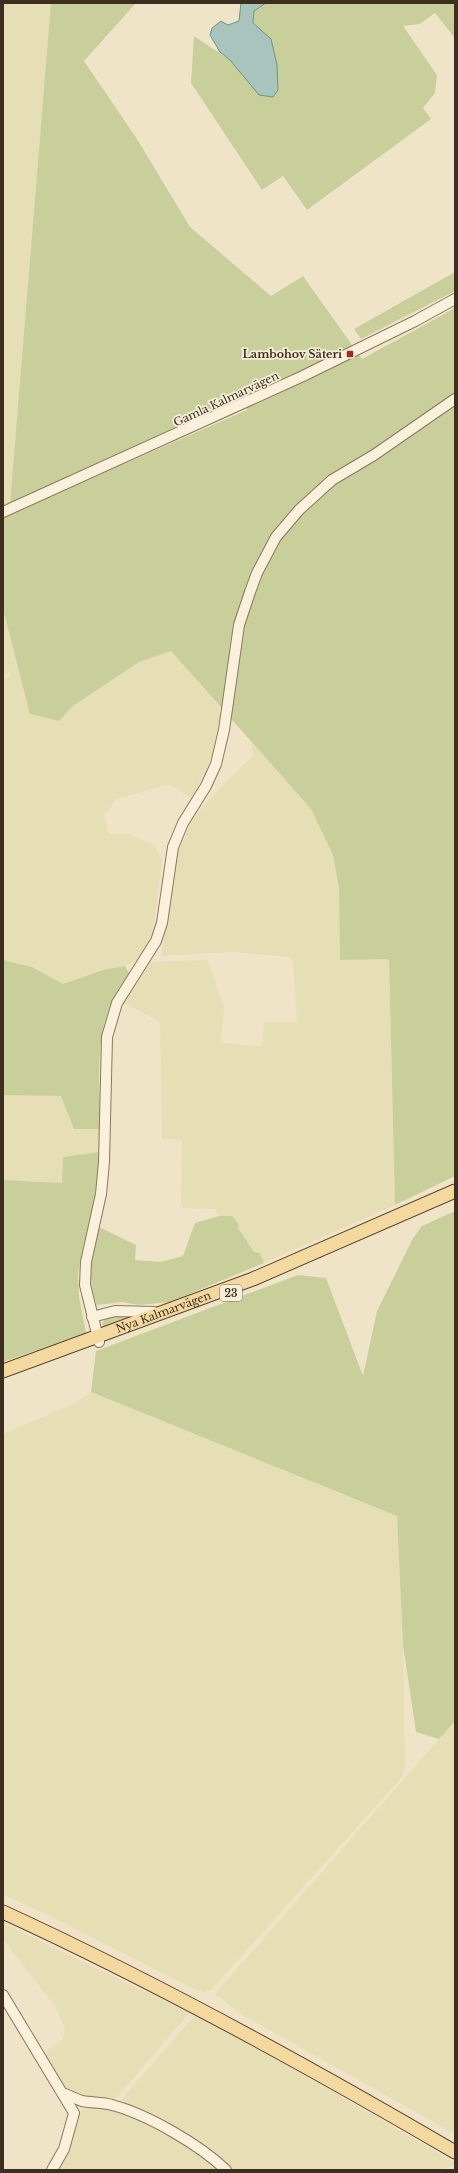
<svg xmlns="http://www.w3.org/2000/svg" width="458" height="2173" viewBox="0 0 458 2173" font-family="'Libre Baskerville',serif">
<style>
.farmland{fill:#e6deb5}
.green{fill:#c9cf9b}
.water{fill:#a9c4bc;stroke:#6f938a}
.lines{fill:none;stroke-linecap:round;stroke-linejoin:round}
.minor-casing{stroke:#8d765c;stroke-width:12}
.major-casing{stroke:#5b4430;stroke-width:15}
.minor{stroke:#faf1dc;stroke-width:10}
.major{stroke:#f3d9a0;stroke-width:13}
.poi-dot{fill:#9e2a2b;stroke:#f7eed8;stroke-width:1.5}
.labels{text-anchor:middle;stroke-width:3.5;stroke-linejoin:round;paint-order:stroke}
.shield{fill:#f7eed8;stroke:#756857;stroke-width:1}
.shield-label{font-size:10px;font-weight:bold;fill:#3d2e20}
.poi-label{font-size:11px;font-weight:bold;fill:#3d2e20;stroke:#f7eed8;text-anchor:end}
.street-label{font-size:11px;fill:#3d2e20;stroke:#f7eed8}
</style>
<rect width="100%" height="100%" fill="#f0e4c8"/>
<g class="farmland">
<polygon points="3,3 51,4 10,504 3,506"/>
<polygon points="3,609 30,714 59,721 73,706 139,662 171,651 219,707 221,716 214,750 205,773 191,798 170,784 117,799 104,815 109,834 129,834 155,846 162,859 154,926 147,945 136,960 125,966 103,970 63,984 32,967 3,960 3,679 11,675 10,672 3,676"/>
<polygon points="252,743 311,809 333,855 339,888 340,960 389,959 395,1205 264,1263 260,1253 254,1252 232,1216 219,1216 215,1209 183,1208 181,1203 182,1140 162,1139 160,1022 124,1003 151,962 208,960 224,1008 221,1043 262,1046 264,1022 297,1022 293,961 290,957 233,952 161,956 168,918 170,888 176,855 192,821 209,799 253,756"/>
<polygon points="3,1095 61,1096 74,1129 100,1129 99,1152 63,1157 62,1183 3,1180"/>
<polygon points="91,1392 397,1516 403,1645 405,1767 401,1778 211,1990 203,1992 192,1988 46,1914 3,1895 3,1434 73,1404"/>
<polygon points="455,1721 455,2134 241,2014 215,1994"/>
<polygon points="3,1923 189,2013 116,2098 106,2101 83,2097 69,2090 55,2076 45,2058 47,2051 63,2039 65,2028 55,2006 3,1939"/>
<polygon points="194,2016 263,2051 455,2163 455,2165 439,2170 232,2170 198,2141 121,2100"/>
<polygon points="87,2105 126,2111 200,2150 222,2170 56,2170 68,2145 80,2113"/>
</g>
<g class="green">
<polygon points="51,3 136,3 84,61 137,139 190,227 271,296 303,276 362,359 455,308 455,1176 395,1205 389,959 340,960 339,888 333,855 311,809 171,651 139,662 73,706 59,721 30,714 3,609 3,517 247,410 242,398 10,504"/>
<polygon points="266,3 455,3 455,38 435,13 420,24 403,26 437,75 435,93 423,108 431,119 307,210 283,176 262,190 191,83 194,36 230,60 245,76 259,30 253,23 254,11"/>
<polygon points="455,272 455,291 361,339 354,329"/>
<path d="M 3,960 L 32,967 L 63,984 L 103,970 L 125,966 L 129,973 C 122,984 113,996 109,1008 C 95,1046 100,1090 100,1129 L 74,1129 L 61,1096 L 3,1095 Z"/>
<polygon points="99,1152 97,1191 83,1247 78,1274 79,1297 86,1333 3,1362 3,1180 62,1183 63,1157"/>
<polygon points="455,1211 455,1721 439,1739 416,1732 403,1645 397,1516 91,1392 96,1351 298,1275 326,1278 363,1376 377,1311 412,1240 422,1226"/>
<path d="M 219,1216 L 232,1216 L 238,1223 L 239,1229 L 254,1252 L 260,1253 L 264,1263 L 170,1302 L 139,1305 L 122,1302 L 97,1305 C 86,1279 92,1253 97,1226 L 136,1245 L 135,1260 L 161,1262 L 183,1256 L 195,1223 Z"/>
<polygon points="114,1315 144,1317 104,1329 102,1324 104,1320"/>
</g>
<polygon class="water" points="241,3 266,3 254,11 253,23 271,39 277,65 278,90 273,97 259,95 230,60 220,52 210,35 212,28 221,21 228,25 239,21"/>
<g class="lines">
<g class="minor-casing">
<g id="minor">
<polyline points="3,512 303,376 415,321 455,299"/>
<polyline points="92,1317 115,1311 154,1312"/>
<polyline points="99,1342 85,1285 86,1262 101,1194 104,1162 107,1037 117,1003 156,941 162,923 173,847 183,823 206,786 216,764 224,730 239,625 250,592 257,573 276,537 299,510 332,480 374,455 455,399"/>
<polyline points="3,1995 74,2113 64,2149 52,2170"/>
<path d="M 65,2094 C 70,2096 76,2099 82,2101 C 92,2103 102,2102 112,2105 C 147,2114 200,2145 226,2170"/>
</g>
</g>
<g class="major-casing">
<g id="major">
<path id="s1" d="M 3,1371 L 253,1279 L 455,1191"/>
<path d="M 3,1912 C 158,1983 308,2066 455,2152"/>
</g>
</g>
<use href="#minor" class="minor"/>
<use href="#major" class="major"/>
</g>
<rect class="poi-dot" x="346" y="350" width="8" height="8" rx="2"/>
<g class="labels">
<rect class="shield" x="220" y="1285" width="22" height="16" rx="3"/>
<g class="shield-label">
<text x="231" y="1297">23</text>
</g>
<g class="poi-label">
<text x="342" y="358">Lambohov Säteri</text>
</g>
<g class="street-label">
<text transform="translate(226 399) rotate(-25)" y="4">Gamla Kalmarvägen</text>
<text dy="4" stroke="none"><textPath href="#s1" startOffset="171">Nya Kalmarvägen</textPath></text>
</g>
</g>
<rect width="458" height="2173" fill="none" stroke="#3d2e20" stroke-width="8"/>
</svg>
